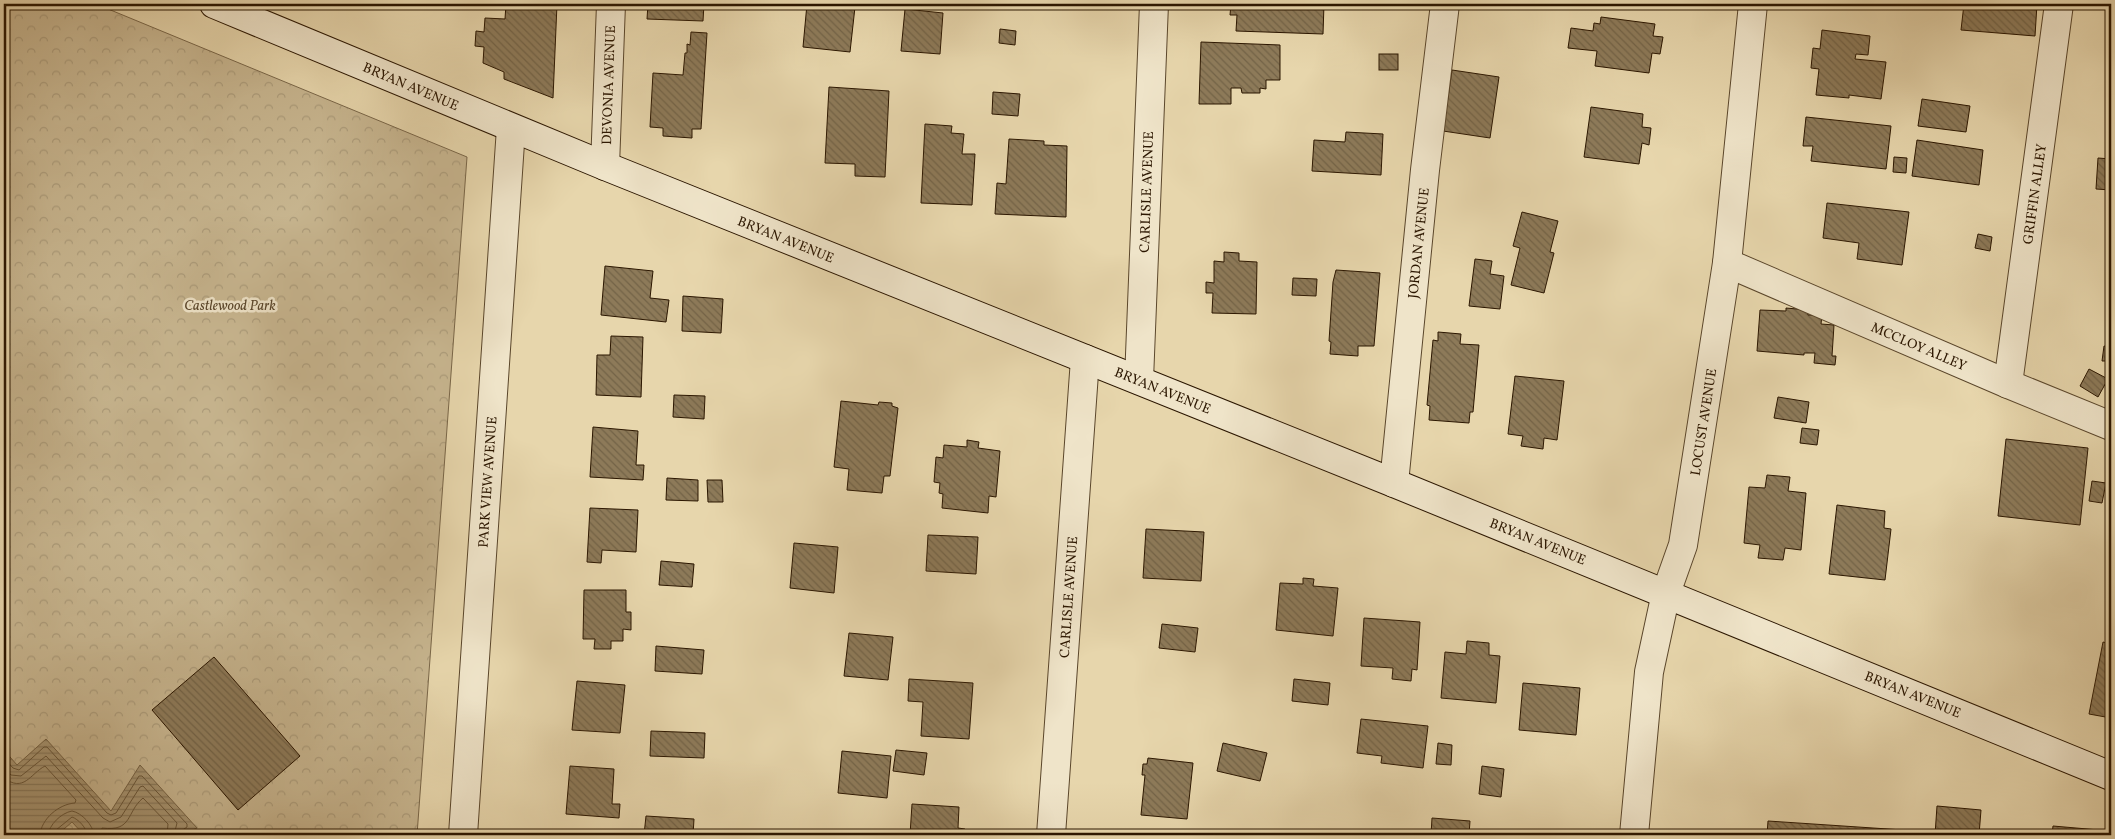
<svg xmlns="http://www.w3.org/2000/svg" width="2115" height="839" viewBox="0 0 2115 839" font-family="Vollkorn,serif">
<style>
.forest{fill:url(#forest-crowns);stroke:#796648}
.water{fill:url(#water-rules);stroke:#756244}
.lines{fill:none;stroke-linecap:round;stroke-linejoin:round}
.shore{stroke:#695639;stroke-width:1}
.building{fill:url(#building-back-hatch);stroke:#2b1600}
.street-casing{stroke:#5a462b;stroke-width:30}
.secondary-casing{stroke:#2b1600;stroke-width:30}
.street{stroke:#efe4c9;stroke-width:28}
.secondary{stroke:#efe4c9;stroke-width:28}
.labels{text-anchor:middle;stroke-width:5;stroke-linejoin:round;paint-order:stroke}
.street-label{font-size:14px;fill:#2b1600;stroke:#efe4c9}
.park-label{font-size:14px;font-style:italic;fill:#5a462b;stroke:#efe4c9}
</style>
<defs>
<pattern id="forest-crowns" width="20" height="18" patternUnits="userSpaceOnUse" patternTransform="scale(1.25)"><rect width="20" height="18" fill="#c7b58f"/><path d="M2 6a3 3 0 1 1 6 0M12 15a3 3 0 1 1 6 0" fill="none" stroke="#ab9b7a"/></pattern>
<pattern id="water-rules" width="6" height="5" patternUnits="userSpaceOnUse" patternTransform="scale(1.25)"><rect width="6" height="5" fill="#a79572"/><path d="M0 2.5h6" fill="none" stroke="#88795b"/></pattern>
<pattern id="building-back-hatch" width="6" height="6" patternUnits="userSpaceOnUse" patternTransform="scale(1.25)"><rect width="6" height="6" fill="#8d7a59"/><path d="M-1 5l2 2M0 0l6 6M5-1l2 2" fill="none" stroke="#736347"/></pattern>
</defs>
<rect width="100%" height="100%" fill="#e7d6ac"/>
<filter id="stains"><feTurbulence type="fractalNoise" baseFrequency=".004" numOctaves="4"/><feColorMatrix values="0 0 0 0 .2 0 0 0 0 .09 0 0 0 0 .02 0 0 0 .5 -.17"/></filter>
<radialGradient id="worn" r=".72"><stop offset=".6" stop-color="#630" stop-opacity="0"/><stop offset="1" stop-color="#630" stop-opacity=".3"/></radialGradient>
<polygon class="forest" points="4,4 96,4 467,157 417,835 4,835"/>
<polygon class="water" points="46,739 111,811 140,765 197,828 180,835 84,835 72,822 57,835 4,835 4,750 17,765"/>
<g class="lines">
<g class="shore">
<polyline points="4,758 13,768 19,770 44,747 47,747 107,813 111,815 116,813 139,776 142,776 187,824 187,827 181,831 181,835"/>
<polyline points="4,767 11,775 21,776 46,756 103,818 110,822 121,817 140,787 143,786 177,823 174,835"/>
<path d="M 4,778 C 24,793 30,774 45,766 L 76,800 L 75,803 C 59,804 41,819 40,835"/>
<path d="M 48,835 C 49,825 61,813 72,811 C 82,813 93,825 94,835"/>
<path d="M 54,835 L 56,830 L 72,817 C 78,819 87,828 87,835"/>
<path d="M 101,835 L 102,828 C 133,832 126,812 143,798 L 168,824 L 167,835"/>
</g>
</g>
<g class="building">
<polygon points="506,4 557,4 553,98 504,79 504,72 483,63 484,47 475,46 476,31 484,32 485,18 505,19"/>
<polygon points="648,4 704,4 703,21 647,19"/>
<polygon points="807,4 855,7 850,52 803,47"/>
<polygon points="1231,4 1324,4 1323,34 1236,31 1237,15 1230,15"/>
<polygon points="1964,4 2037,4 2035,36 1961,30"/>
<polygon points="905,9 943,13 940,54 901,51"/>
<polygon points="1601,17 1655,24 1653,36 1663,37 1660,54 1652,53 1649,73 1595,66 1597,51 1568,48 1571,28 1593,31 1594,23 1600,24"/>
<polygon points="1000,29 1016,31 1015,45 999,43"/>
<polygon points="1822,30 1870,36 1868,55 1856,54 1855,59 1886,62 1881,99 1849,95 1849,98 1816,95 1819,69 1811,68 1813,48 1820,49"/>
<polygon points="691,32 707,33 701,129 692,129 692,138 663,136 663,128 650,127 653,73 683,75 685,53 687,53 687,44 690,45"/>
<polygon points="1201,42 1280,45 1280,80 1266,80 1266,89 1260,88 1260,93 1242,93 1241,88 1231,88 1231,104 1199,104"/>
<rect x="1379" y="54" width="19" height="16"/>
<polygon points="1452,70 1499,77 1490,138 1443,131"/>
<polygon points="829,87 889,91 885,177 855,176 855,164 825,163"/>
<polygon points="993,92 1020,94 1018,116 992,114"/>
<polygon points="1922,99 1970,106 1966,132 1918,126"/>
<polygon points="1591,107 1643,114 1642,127 1651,128 1649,145 1642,143 1639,164 1584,157"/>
<polygon points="1806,117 1891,126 1886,169 1811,161 1813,146 1803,146"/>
<polygon points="925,124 952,126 951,133 964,134 962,154 975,154 972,205 921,203"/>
<polygon points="1346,132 1383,134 1381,175 1312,171 1314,140 1345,142"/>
<polygon points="1009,139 1044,141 1044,145 1067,146 1066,217 995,214 997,183 1006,184"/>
<polygon points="1917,140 1983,150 1979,185 1912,176"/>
<polygon points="1894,157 1907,158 1906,173 1893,172"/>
<polygon points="2098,158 2111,159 2111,190 2096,189"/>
<polygon points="1827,203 1909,212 1902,265 1857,259 1859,243 1823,238"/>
<polygon points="1522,212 1558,221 1550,252 1554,253 1544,293 1511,285 1520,248 1513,246"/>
<polygon points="1978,234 1992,237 1990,251 1975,248"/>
<polygon points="1224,252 1239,253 1239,261 1257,262 1256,314 1212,313 1213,293 1206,293 1206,282 1214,283 1214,261 1224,262"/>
<polygon points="1475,259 1492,261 1490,274 1504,276 1500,309 1469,306"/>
<polygon points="605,266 653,271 650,298 669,300 666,322 601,315"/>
<polygon points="1336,270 1380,273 1374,346 1358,346 1358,356 1330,354 1331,342 1329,341 1333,282"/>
<polygon points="1293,278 1317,279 1316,296 1292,295"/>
<polygon points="683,296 723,299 721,333 682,331"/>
<polygon points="1786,308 1808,310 1808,315 1822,315 1821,324 1834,325 1832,356 1836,356 1835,365 1814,363 1815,353 1804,353 1804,355 1757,351 1760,310 1786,311"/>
<polygon points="1438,332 1461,334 1460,344 1479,345 1473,412 1470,412 1469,423 1429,420 1430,406 1427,405 1433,340 1438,341"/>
<polygon points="611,336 643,337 641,397 596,395 597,355 610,355"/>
<polygon points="2104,346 2111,347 2111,361 2102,361"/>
<polygon points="2089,369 2108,379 2098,397 2080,386"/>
<polygon points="1515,376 1564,381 1557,440 1544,438 1543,449 1521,446 1523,436 1508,434"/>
<polygon points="674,395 705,396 704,419 673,417"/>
<polygon points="1778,397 1809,402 1806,423 1774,418"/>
<polygon points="841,401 878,405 879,402 892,403 892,406 898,408 890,476 884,476 882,493 847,490 849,469 834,467"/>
<polygon points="593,427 638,431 636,465 644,465 643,480 590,477"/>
<polygon points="1802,428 1819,430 1817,445 1800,443"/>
<polygon points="2006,439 2088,448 2080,525 1998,516"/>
<polygon points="967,440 979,442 978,448 1000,451 996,497 989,496 988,513 942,508 943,494 939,493 940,483 934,482 936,457 943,458 944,445 967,447"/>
<polygon points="1767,475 1790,477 1788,491 1806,493 1801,550 1785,548 1783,560 1758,558 1760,545 1744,543 1749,487 1765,488"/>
<polygon points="667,478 698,480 698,501 666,500"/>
<polygon points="707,480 722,480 723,502 708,502"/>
<polygon points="2092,481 2106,483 2102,503 2089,501"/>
<polygon points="1837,505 1885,511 1884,528 1891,529 1885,580 1829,574"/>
<polygon points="590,508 638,510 636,552 602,550 601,563 587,562"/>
<polygon points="1146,529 1204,532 1201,581 1143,578"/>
<polygon points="928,535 978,537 976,574 926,571"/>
<polygon points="794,543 838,547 834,593 790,588"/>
<polygon points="661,561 694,564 692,587 659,585"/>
<polygon points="1303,578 1314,579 1313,586 1338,588 1333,636 1276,630 1280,583 1303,584"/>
<polygon points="584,590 626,590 626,612 631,612 631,630 623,629 623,641 611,641 611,649 594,649 595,639 583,639"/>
<polygon points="1364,618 1420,622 1417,670 1412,669 1411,681 1392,679 1393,668 1361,666"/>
<polygon points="1162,624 1198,628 1195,652 1159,648"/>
<polygon points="849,633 893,637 888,680 844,676"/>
<polygon points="1467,641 1489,643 1489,655 1500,656 1496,703 1441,698 1445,652 1466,654"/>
<polygon points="2103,642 2111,644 2111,718 2089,714"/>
<polygon points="656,646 704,650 702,674 655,671"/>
<polygon points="214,657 300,756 238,810 152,710"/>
<polygon points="909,679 973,683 969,739 921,736 923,702 908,701"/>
<polygon points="1294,679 1330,683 1328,705 1292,701"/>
<polygon points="577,681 625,685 620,733 572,730"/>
<polygon points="1523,683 1580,688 1576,735 1519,730"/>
<polygon points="1361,719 1428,726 1423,768 1381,763 1382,756 1357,753"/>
<polygon points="651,731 705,733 704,758 650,756"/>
<polygon points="1223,743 1267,753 1260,781 1217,771"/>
<polygon points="1438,743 1452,745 1451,765 1436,764"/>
<polygon points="896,750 927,753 924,775 893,771"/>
<polygon points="842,751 891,756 887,798 838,793"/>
<polygon points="1148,758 1193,763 1187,819 1141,815 1145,775 1142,775 1143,764 1147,764"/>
<polygon points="570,766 614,769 612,804 620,804 619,818 566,814"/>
<polygon points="1482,766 1504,769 1501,797 1479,794"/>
<polygon points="912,804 959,807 958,828 965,829 964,835 910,835"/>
<polygon points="1937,806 1981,810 1979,835 1935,835"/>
<polygon points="646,816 694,819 693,835 644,835"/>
<polygon points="1432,818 1470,821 1469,835 1431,835"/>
<polygon points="1768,821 1903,830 1903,835 1767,835"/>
<polygon points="2053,826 2099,830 2099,835 2052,835"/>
</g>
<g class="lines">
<g class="street-casing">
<g id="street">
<polyline points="605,166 611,4"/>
<polyline points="1727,263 2008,384 2111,426"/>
<polyline points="1139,380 1154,4"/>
<polyline points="2008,384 2059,4"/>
<polyline points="1394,483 1425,170 1445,4"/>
<polyline points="463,835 511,128"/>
<polyline points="1051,835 1085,359"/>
<polyline points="1634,835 1649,672 1666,593 1683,545 1727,263 1753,4"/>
</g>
</g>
<g class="secondary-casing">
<polyline id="secondary" points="214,4 605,166 1394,483 2111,776"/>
</g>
<use href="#street" class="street"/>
<use href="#secondary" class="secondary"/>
</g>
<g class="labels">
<g class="street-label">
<text transform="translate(608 85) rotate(-88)" y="5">DEVONIA AVENUE</text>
<text transform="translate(411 86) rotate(23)" y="5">BRYAN AVENUE</text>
<text transform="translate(1146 192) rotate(-88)" y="5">CARLISLE AVENUE</text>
<text transform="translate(2034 194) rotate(-82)" y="5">GRIFFIN ALLEY</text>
<text transform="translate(786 239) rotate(22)" y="5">BRYAN AVENUE</text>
<text transform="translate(1418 243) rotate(-84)" y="5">JORDAN AVENUE</text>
<text transform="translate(1919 346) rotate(23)" y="5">MCCLOY ALLEY</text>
<text transform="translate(1163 390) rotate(22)" y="5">BRYAN AVENUE</text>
<text transform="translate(1703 422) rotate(-81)" y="5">LOCUST AVENUE</text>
<text transform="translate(487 482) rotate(-86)" y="5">PARK VIEW AVENUE</text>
<text transform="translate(1538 541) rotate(22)" y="5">BRYAN AVENUE</text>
<text transform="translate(1068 597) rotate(-86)" y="5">CARLISLE AVENUE</text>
<text transform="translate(1913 694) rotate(22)" y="5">BRYAN AVENUE</text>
</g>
<g class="park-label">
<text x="230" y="310">Castlewood Park</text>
</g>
</g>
<rect width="2115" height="839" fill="none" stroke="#e7d6ac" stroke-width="20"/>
<rect x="5" y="5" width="2105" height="829" fill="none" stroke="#2b1600" stroke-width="2.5"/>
<rect x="10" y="10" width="2095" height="819" fill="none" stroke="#2b1600"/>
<rect width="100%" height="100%" filter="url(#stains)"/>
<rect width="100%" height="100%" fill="url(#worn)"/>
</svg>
